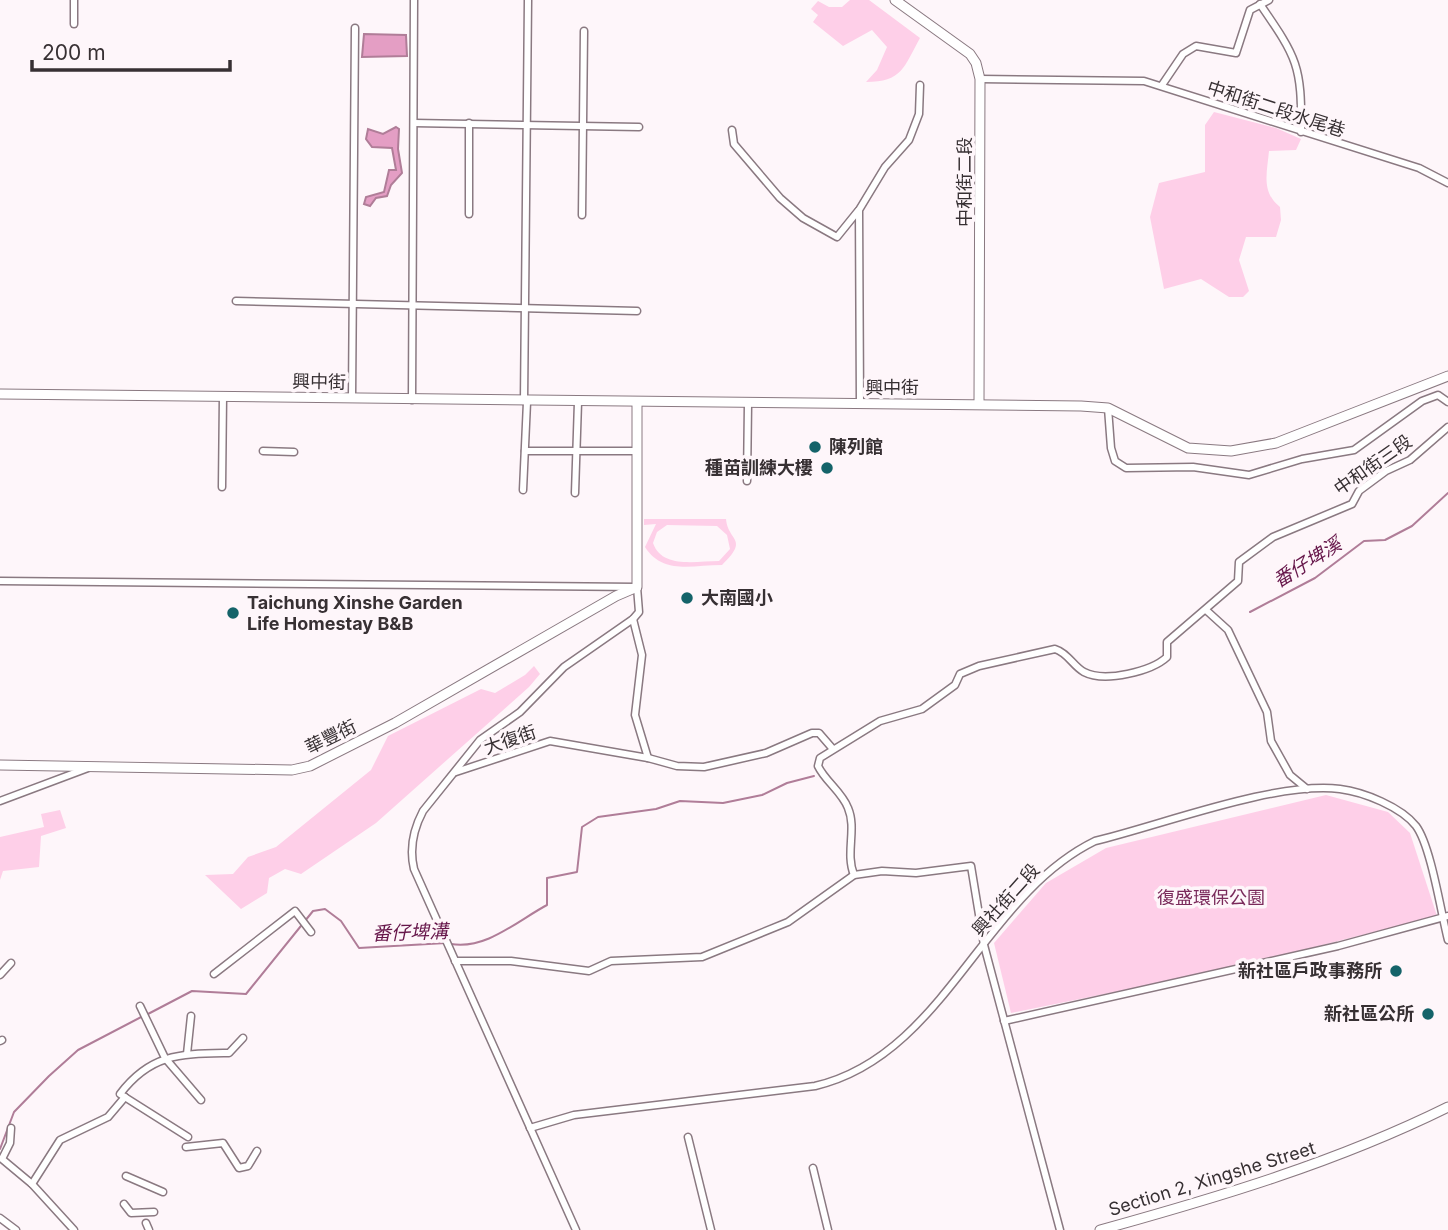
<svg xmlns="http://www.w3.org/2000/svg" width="1448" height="1230" viewBox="0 0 1448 1230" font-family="Inter,'Noto Sans TC',sans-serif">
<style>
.green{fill:#fecfe8;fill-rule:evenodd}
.water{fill:#e49ec4;stroke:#b07d98;stroke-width:2}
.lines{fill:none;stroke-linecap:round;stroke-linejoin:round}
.stream{stroke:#b07d98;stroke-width:2}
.street-casing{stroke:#8a7981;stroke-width:9}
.secondary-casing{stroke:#8a7981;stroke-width:11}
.street{stroke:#fff;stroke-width:6}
.secondary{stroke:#fff;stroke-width:9}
.poi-dot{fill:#146369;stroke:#fef6fa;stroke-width:2.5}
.labels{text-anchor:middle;stroke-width:7;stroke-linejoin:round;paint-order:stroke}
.street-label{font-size:18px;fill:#373033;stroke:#fef6fa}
.poi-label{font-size:18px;font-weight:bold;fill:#373033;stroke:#fef6fa;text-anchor:start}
.park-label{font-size:18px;fill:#7a2a5b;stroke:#fef6fa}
.water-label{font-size:19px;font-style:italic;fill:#66164a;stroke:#fef6fa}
</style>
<rect width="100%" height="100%" fill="#fef6fa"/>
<g class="green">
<path d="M 850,0 L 869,0 L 920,38 C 904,67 902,82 866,82 L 877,70 L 887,47 L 872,30 L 843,46 L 813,22 L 818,15 L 811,9 L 818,1 L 829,7 L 842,7 Z"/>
<path d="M 1214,112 L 1276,128 L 1301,139 L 1296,150 L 1269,151 C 1267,173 1261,192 1280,207 L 1281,220 L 1276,237 L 1246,237 L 1239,260 L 1249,291 L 1243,297 L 1229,297 L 1201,279 L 1164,289 L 1150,217 L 1159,183 L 1205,172 L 1205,125 Z"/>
<path d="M 644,519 L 726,519 C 728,542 750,538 722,565 C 692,565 663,575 645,547 L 656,524 L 644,525 ZM 667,525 L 717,526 L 727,535 L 730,549 L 719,561 C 696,561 662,569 653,543 L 657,532 Z"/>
<polygon points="534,666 540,674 529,687 376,823 301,874 285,869 269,878 267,893 241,909 205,875 233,874 248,857 276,847 371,770 388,736 481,689 495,693 525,675"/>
<polygon points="1326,795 1388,812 1410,833 1437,916 1228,969 1011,1013 994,943 1046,883 1106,848"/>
<polygon points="60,810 66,828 41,836 39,867 3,871 0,880 0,837 44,827 41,814"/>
</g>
<g class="water">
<polygon points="364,34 406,35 407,56 362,57"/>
<polygon points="396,127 399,129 398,149 402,173 391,185 387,196 376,198 370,206 364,204 366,197 384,192 389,170 396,170 392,148 372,147 366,139 368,129 383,134"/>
</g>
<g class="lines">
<g class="stream">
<polyline points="1250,612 1315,578 1364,541 1385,540 1412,526 1448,493"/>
<path d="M 451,944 C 486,950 517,921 547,905 L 547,878 L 577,872 L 582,827 L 598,817 L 656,809 L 680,801 L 723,803 L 762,795 L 787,783 L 814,776"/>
<polyline points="148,1014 192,991 246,994 313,911 325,909 341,921 359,948 446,943"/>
<polyline points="0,1149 14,1112 49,1076 78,1050 143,1016"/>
</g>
<g class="street-casing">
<g id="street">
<polyline points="74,0 74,24"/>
<path d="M 1260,4 C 1297,58 1302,65 1301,132"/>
<polyline points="980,79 1144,81 1419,168 1448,183"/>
<polyline points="1162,85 1183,54 1196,46 1236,53 1250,10 1269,0"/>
<polyline points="414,123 639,127"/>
<polyline points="469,123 469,214"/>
<polyline points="732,130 734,144 780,198 803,218 837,237 858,211"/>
<polyline points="582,215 584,31"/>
<polyline points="236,301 637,311"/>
<polyline points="352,398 355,28"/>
<polyline points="412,400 414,0"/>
<polyline points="524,401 528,0"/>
<polyline points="860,404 859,210 885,167 909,140 919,114 920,85"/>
<polyline points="1108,408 1111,448 1115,461 1126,468 1193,467 1249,475 1302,459 1354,450 1422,401 1438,395 1448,402"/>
<polyline points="263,451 294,452"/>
<polyline points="525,451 636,451"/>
<polyline points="747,481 748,404"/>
<polyline points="222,487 223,396"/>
<polyline points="523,490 527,402"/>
<polyline points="575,493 578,402"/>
<path d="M 0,581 L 637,587 L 639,612 L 633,619 L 564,667 L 520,712 L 480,740 L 423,811 C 413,830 409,848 414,869 L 576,1230"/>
<polyline points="1206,610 1228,630 1267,712 1271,741 1290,775 1307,789"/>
<polyline points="633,619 642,655 635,715 648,758"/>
<polyline points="456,772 550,741 648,758 677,766 704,767 766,753 812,733 819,733 832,748"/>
<polyline points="0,801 88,768"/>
<path d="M 854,875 C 845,853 857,829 848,808 C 842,792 825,781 818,766 L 820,758 L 880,721 L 922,709 L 955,685 L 960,674 L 979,666 L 1055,649 C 1068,653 1073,666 1084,672 C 1105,683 1152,671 1167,657 L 1167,642 L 1238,581 L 1239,562 L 1273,537 L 1352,504 L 1359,491 L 1386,471 L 1410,460 L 1448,427"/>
<polyline points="455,961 511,961 589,971 611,961 702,957 788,922 854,875 882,871 916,873 971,866 984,945 1060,1230"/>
<polyline points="214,974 295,911 311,932"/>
<polyline points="0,975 11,963"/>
<polyline points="140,1006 165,1058 201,1100"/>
<polyline points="1004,1021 1338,946 1448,916"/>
<polyline points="0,1041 2,1040"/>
<polyline points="187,1054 191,1016"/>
<polyline points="11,1128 10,1143 2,1159 32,1184 74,1230"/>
<path d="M 530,1128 L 574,1115 L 815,1086 C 944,1056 982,896 1095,841 C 1162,825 1275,781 1340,789 C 1364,792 1401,807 1416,826 C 1431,846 1441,913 1448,940"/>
<path d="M 188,1137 L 120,1094 C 151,1053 181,1054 229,1053 L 243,1038"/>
<polyline points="688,1137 711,1230"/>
<polyline points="186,1147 223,1143 239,1168 248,1166 257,1151"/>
<polyline points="813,1168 828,1230"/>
<polyline points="126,1176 163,1192"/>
<polyline points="32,1184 60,1140 108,1117 125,1097"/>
<polyline points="124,1204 131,1213 154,1212"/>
<polyline points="0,1218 16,1230"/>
<polyline points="146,1223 149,1230"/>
</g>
</g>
<g class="secondary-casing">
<g id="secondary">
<polyline points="895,0 970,54 976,63 980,79 979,404"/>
<polyline points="0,394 1081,406 1108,408 1188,448 1231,451 1276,443 1448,376"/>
<polyline points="0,765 292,770 310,766 395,723 616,596 637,587 637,402"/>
<path d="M 1100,1230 C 1219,1197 1337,1162 1448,1107"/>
</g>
</g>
<use href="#street" class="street"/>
<use href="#secondary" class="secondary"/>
</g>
<g class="poi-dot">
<circle cx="815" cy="447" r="7"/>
<circle cx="827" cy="468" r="7"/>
<circle cx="687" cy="598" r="7"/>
<circle cx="233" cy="613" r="7"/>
<circle cx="1396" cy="971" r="7"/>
<circle cx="1428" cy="1014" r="7"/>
</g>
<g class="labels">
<g class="street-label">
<text transform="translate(1276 109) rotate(18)" y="6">中和街二段水尾巷</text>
<text transform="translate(965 182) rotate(-90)" y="6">中和街二段</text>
<text transform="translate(319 382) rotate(1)" y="6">興中街</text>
<text x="892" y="394">興中街</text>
<text transform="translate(1373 465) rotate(-35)" y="6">中和街三段</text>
<text transform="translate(331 737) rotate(-26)" y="6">華豐街</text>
<text transform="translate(510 740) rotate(-19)" y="6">大復街</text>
<text transform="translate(1006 900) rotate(-48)" y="6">興社街二段</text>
<text transform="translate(1212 1179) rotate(-17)" y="6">Section 2, Xingshe Street</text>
</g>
<g class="poi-label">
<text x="829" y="453">陳列館</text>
<text x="813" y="474" text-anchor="end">種苗訓練大樓</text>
<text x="701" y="604">大南國小</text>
<text x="247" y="609">Taichung Xinshe Garden<tspan x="247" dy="21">Life Homestay B&amp;B</tspan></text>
<text x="1382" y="977" text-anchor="end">新社區戶政事務所</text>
<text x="1414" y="1020" text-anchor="end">新社區公所</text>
</g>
<g class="park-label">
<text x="1211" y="904">復盛環保公園</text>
</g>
<g class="water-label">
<text transform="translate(1307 562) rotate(-32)" y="7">番仔埤溪</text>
<text transform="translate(410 932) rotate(-2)" y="7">番仔埤溝</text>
</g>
</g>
<path d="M32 60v10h198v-10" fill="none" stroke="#373033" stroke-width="3.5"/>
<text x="42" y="60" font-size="21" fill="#373033" stroke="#fef6fa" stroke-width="5" paint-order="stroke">200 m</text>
</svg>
